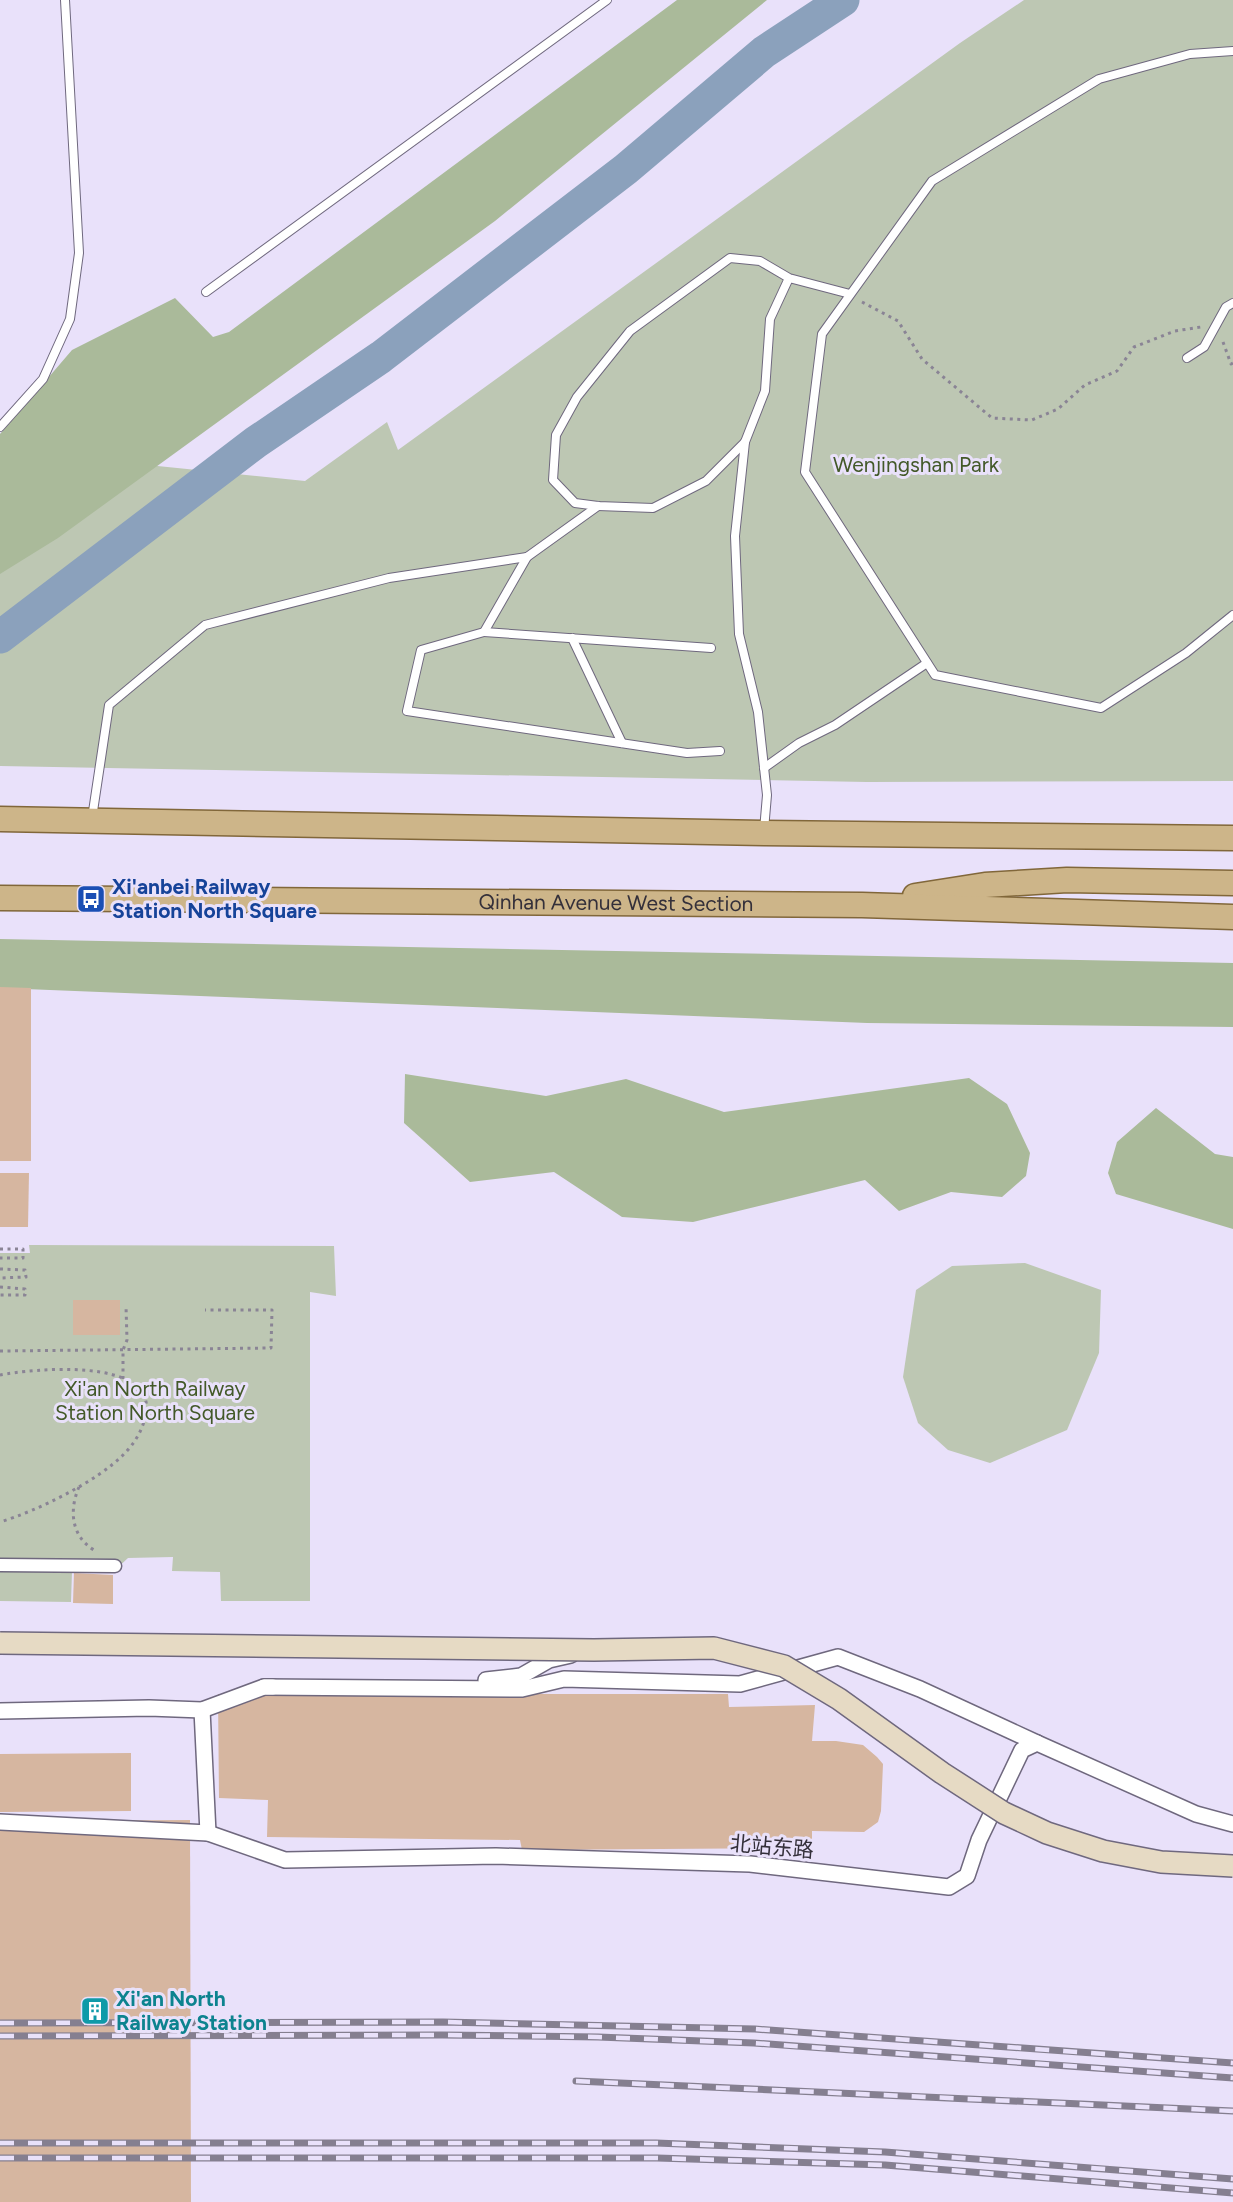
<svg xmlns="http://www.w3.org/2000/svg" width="1233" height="2202" viewBox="0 0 1233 2202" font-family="Figtree,'Noto Sans SC',sans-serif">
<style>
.green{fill:#bdc7b3}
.forest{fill:#aaba9a}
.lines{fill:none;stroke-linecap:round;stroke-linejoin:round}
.river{stroke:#8ba1bc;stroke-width:33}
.building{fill:#d6b6a0}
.service-casing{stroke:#6f687e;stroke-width:10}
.pedestrian-casing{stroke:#6f687e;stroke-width:15}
.minor-casing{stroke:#6f687e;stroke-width:18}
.primary-casing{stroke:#81673a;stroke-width:27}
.path{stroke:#8a8495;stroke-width:3;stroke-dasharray:3 4.5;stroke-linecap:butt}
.service{stroke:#fff;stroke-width:8}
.pedestrian{stroke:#fff;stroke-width:12}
.minor{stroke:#fff;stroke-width:15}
.primary{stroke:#cdb589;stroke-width:24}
.rail-casing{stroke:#857f90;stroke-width:7}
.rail{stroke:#e9e1fa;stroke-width:4.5;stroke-dasharray:14;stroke-linecap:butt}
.secondary-bridge-casing{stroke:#6f687e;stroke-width:24;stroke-linecap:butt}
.secondary-bridge{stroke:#e6dac4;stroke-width:21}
.labels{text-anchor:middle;stroke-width:6;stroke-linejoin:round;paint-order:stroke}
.park-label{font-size:21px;fill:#435929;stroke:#e9e1fa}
.transit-label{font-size:21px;font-weight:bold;fill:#164399;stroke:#e9e1fa;text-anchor:start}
.street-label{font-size:21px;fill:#34303a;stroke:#e9e1fa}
.culture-label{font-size:21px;font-weight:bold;fill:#0d838f;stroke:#e9e1fa;text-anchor:start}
</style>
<rect width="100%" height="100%" fill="#e9e1fa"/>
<g class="green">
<polygon points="1024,0 1233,0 1233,781 867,782 0,766 0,450 305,481 387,422 398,450 960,43"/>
<polygon points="29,1245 334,1246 336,1296 310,1292 310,1601 221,1601 220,1572 172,1571 173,1557 128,1558 112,1573 72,1571 71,1602 0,1601 0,1253 30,1253"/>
<polygon points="1025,1263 1101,1290 1099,1353 1067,1430 990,1463 948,1450 918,1423 903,1377 916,1290 952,1266"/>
</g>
<g class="forest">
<polygon points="677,0 767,0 495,221 58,538 0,574 0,434 72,350 175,298 213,337 229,332"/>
<polygon points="0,939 1233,963 1233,1027 867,1023 0,988"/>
<polygon points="405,1074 546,1096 626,1079 724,1112 969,1078 1007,1104 1030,1153 1026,1176 1002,1197 951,1192 899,1211 865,1180 693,1222 622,1217 554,1172 470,1182 404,1123"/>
<polygon points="1156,1108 1215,1154 1233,1157 1233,1229 1116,1194 1108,1173 1117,1142"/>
</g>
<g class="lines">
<polyline class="river" points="0,637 256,442 381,357 626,169 764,52 843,0"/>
</g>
<g class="building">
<polygon points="0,987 31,988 31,1161 0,1161"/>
<polygon points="0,1173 29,1173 28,1227 0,1227"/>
<rect x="73" y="1300" width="47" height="35"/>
<polygon points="74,1573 113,1575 113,1604 73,1603"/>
<polygon points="218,1694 728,1694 729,1707 815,1705 812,1741 836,1741 863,1745 877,1757 883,1764 881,1811 878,1822 864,1832 812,1831 812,1848 522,1850 520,1840 267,1837 268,1800 219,1798"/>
<polygon points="131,1753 131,1811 0,1812 0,1754"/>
<polygon points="190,1820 191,2202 0,2202 0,1821"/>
</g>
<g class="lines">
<g class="service-casing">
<g id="service">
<polyline points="1233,51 1190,54 1099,79 932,181 822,334 805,472 935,675 1101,708 1186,653 1233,615"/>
<polyline points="789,278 770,319 765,391 745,442 706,481 653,508 598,506 575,503 553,480 556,435 577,397 630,331 730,258 760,261 789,278 850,294"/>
<polyline points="206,292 607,0"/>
<polyline points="1187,358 1204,347 1226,307 1233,303"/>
<polyline points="0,427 43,379 70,319 79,253 65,0"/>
<polyline points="745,442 735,536 739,634 758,712 767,795 764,830"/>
<polyline points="527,557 484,632 421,650 407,711 687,753 720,751"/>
<polyline points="484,632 711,648"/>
<polyline points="572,638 622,743"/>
<polyline points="764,768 799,743 835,725 927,663"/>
<polyline points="92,818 109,705 205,625 389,578 527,557 598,506"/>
</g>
</g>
<g class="pedestrian-casing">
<polyline id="pedestrian" points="0,1565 115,1566"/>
</g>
<g class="minor-casing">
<g id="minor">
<polyline points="486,1680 521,1676 549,1660 571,1655"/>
<polyline points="264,1687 522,1689 564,1679 740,1684 838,1657 920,1689 1037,1743"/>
<polyline points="202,1710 208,1833"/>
<polyline points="0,1711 149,1708 202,1710 264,1687 273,1687"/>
<polyline points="0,1822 208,1833 285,1860 496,1856 750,1864 949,1887 967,1876 979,1840 1022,1750 1037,1743 1196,1814 1233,1824"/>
</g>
</g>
<g class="primary-casing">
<g id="primary">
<polyline points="0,819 764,833 1233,838"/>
<polyline points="915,896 985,885 1067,880 1233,883"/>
<path id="s1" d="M 0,898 L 862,905 L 1233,917"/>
</g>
</g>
<g class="path">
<polyline points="862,302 898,321 922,359 992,418 1032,420 1058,409 1085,385 1117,371 1134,347 1175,331 1201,327"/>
<polyline points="1223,342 1231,364 1233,363"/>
<polyline points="0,1249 23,1249 23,1258 0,1258"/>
<polyline points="0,1269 25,1270 26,1277 0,1278"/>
<polyline points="0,1287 25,1289 25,1295 0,1295"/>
<polyline points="0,1351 271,1348 272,1310 205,1310"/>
<path d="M 0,1375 C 31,1369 156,1356 146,1414 C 143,1429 135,1443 124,1454 C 98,1481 37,1511 0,1522"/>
<polyline points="123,1379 123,1350 127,1340 126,1306"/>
<path d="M 79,1487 C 69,1510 71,1536 94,1550"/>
</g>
<use href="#service" class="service"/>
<use href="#pedestrian" class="pedestrian"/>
<use href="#minor" class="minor"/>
<use href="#primary" class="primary"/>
<g class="rail-casing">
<g id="rail">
<polyline points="0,2023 443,2022 755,2029 1233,2063"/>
<polyline points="0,2036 442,2035 598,2037 754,2043 1233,2078"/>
<polyline points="576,2081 1233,2111"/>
<polyline points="0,2143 656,2143 885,2152 1233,2179"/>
<polyline points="0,2158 657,2158 885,2165 1233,2193"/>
</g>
</g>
<use href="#rail" class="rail"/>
<g class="secondary-bridge-casing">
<polyline id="secondary-bridge" points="0,1643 594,1650 714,1648 784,1666 839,1699 942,1773 1004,1813 1047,1833 1103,1851 1161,1862 1233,1866"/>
</g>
<use href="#secondary-bridge" class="secondary-bridge"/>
</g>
<defs>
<g id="bus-square" transform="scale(1.5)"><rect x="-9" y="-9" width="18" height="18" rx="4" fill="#1a4fb4" stroke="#e9e1fa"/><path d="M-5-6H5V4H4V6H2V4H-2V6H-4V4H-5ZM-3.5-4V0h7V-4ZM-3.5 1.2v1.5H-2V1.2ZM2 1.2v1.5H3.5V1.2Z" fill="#fff"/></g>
<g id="building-square" transform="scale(1.5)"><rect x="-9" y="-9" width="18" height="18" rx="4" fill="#0f9aa8" stroke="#e9e1fa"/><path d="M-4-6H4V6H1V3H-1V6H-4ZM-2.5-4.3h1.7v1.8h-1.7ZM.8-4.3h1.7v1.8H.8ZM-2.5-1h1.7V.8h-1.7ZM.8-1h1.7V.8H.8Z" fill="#fff"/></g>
</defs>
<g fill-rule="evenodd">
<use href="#bus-square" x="91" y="899"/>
<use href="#building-square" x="95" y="2011"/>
</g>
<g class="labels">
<g class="park-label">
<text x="916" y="472">Wenjingshan Park</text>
<text x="155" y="1396">Xi'an North Railway<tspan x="155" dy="24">Station North Square</tspan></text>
</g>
<g class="transit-label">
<text x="112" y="894">Xi'anbei Railway<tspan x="112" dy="24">Station North Square</tspan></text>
</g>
<g class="street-label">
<text dy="7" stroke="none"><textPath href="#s1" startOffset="616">Qinhan Avenue West Section</textPath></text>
<text transform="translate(772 1847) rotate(5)" y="7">北站东路</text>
</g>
<g class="culture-label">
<text x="116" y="2006">Xi'an North<tspan x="116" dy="24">Railway Station</tspan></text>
</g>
</g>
</svg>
